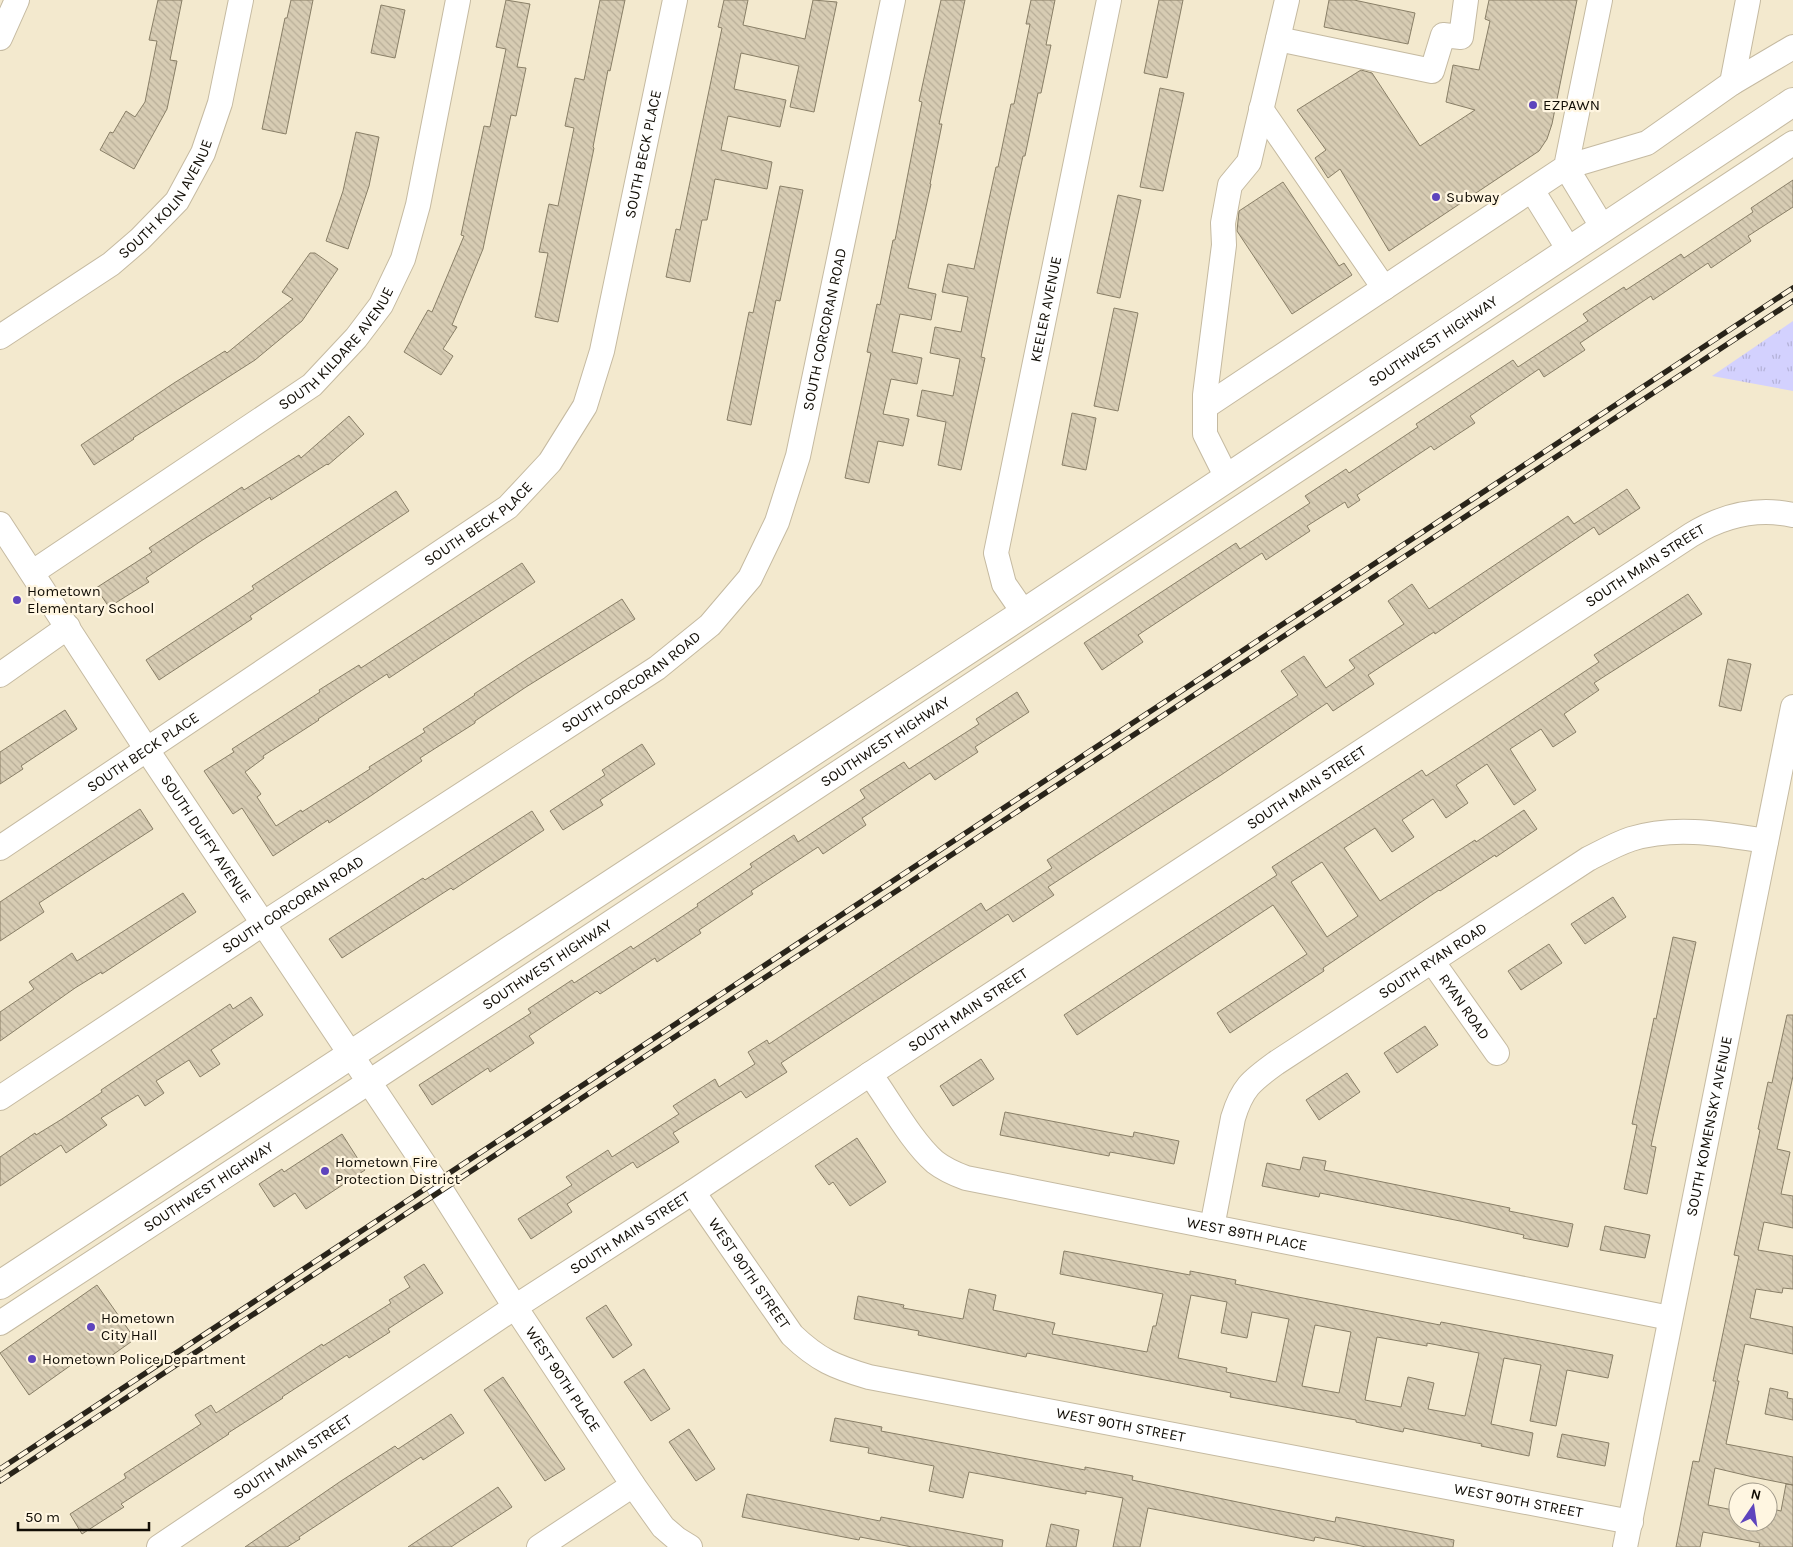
<svg xmlns="http://www.w3.org/2000/svg" width="1793" height="1547" viewBox="0 0 1793 1547" font-family="Karla,sans-serif">
<style>
.grass{fill:url(#grass-tufts)}
.building{fill:url(#building-back-hatch);stroke:#897f67;fill-rule:evenodd}
.lines{fill:none;stroke-linecap:round;stroke-linejoin:round}
.minor-casing{stroke:#c5baa1;stroke-width:26}
.major-casing{stroke:#c5baa1;stroke-width:30}
.minor{stroke:#fff;stroke-width:24}
.major{stroke:#fff;stroke-width:28}
.rail-casing{stroke:#29241a;stroke-width:5.5}
.rail{stroke:#fff6e1;stroke-width:4;stroke-dasharray:11;stroke-linecap:butt}
.poi-dot{fill:#5e44bd;stroke:#fff6e1;stroke-width:2}
.labels{text-anchor:middle;stroke-width:4.5;stroke-linejoin:round;paint-order:stroke}
.poi-label{font-size:15px;fill:#110d05;stroke:#fff6e1;text-anchor:start}
.street-label{font-size:15px;fill:#110d05;stroke:#fff6e1}
</style>
<defs>
<pattern id="grass-tufts" width="24" height="20" patternUnits="userSpaceOnUse" patternTransform="scale(1.25)"><rect width="24" height="20" fill="#d3d1fe"/><path d="M3 7l-1-3M5 7V3M7 7l1-3M15 17l-1-3M17 17v-4M19 17l1-3" fill="none" stroke="#b4b2d8"/></pattern>
<pattern id="building-back-hatch" width="6" height="6" patternUnits="userSpaceOnUse" patternTransform="scale(1.25)"><rect width="6" height="6" fill="#d7ccb3"/><path d="M-1 5l2 2M0 0l6 6M5-1l2 2" fill="none" stroke="#b8ae98"/></pattern>
</defs>
<rect width="100%" height="100%" fill="#f3e9ce"/>
<polygon class="grass" points="1793,321 1793,391 1712,376"/>
<g class="building">
<polygon points="158,0 182,0 170,60 177,61 167,109 134,169 100,150 110,132 113,133 126,111 135,117 145,102 157,41 149,40"/>
<polygon points="291,0 313,0 286,134 262,129 285,18 287,18"/>
<polygon points="506,0 530,4 517,67 526,68 516,116 511,115 483,249 452,325 457,327 443,349 453,356 441,375 404,352 428,310 432,312 464,236 461,235 484,126 490,127 506,49 496,47"/>
<polygon points="600,0 625,0 610,71 608,70 593,147 594,148 558,322 535,317 548,253 539,252 549,204 558,206 574,128 565,126 575,78 584,80"/>
<polygon points="724,0 748,0 743,25 805,39 813,0 837,2 814,112 790,107 799,66 741,53 734,89 786,100 780,127 728,116 721,150 772,162 767,189 715,179 707,220 702,220 690,282 666,277 676,229 680,230 722,28 718,27"/>
<polygon points="941,0 965,0 939,124 942,124 930,184 931,184 908,288 936,294 931,320 900,314 892,352 922,358 917,384 891,379 883,414 909,419 903,446 878,441 869,483 845,478 871,353 867,352 877,304 880,305 893,240 895,240 922,102 919,101"/>
<polygon points="1031,0 1055,0 1046,45 1051,45 1041,93 1038,93 1025,156 1023,156 1009,220 981,357 985,358 961,470 938,465 946,422 917,416 922,390 953,396 960,359 930,353 935,327 961,332 968,297 942,292 948,264 974,269 996,167 998,167 1011,104 1014,104 1030,24 1026,24"/>
<polygon points="1159,0 1183,0 1167,78 1144,73"/>
<polygon points="1329,0 1354,0 1415,13 1408,44 1324,27"/>
<polygon points="1489,0 1577,0 1552,124 1547,139 1539,151 1389,251 1340,169 1328,178 1315,158 1326,150 1297,110 1361,70 1372,73 1420,146 1475,110 1446,102 1453,65 1479,70 1490,21 1485,19"/>
<polygon points="381,5 405,10 395,58 371,53"/>
<polygon points="1160,88 1184,93 1163,191 1140,187"/>
<polygon points="356,132 379,137 369,186 348,249 326,241 343,191"/>
<polygon points="1793,180 1793,207 1748,236 1751,241 1711,268 1708,263 1653,300 1651,296 1580,343 1585,350 1544,377 1539,369 1470,416 1475,423 1434,450 1431,446 1357,495 1360,500 1348,508 1345,502 1307,526 1310,531 1266,560 1262,553 1138,635 1143,642 1102,670 1084,643 1236,543 1240,549 1310,503 1305,496 1346,469 1349,473 1418,427 1416,424 1513,360 1518,367 1588,321 1583,314 1624,287 1626,290 1681,254 1684,258 1753,212 1751,208"/>
<polygon points="1283,182 1339,266 1344,263 1352,275 1292,314 1237,231 1239,211"/>
<polygon points="780,186 803,190 780,301 776,300 751,425 727,420 749,312 753,313"/>
<polygon points="1118,195 1141,200 1120,298 1097,293"/>
<polygon points="310,253 315,253 338,269 302,321 255,360 133,438 134,439 94,465 81,445 174,383 225,351 227,353 293,299 282,292"/>
<polygon points="1114,308 1138,313 1118,411 1094,406"/>
<polygon points="1072,413 1096,418 1086,470 1062,465"/>
<polygon points="349,416 364,434 328,465 327,464 271,500 270,497 201,541 146,578 149,582 109,607 96,588 152,552 149,548 242,487 244,490 299,455 301,458"/>
<polygon points="1627,489 1640,508 1599,535 1594,527 1435,634 1434,632 1368,675 1374,684 1333,711 1327,703 1221,775 1048,887 1054,895 1013,922 1008,914 781,1063 787,1072 746,1098 741,1091 673,1133 679,1142 637,1168 633,1162 567,1204 572,1212 531,1239 518,1219 572,1185 566,1177 608,1150 612,1157 679,1114 673,1106 715,1079 719,1087 755,1064 748,1052 767,1040 769,1044 981,903 986,911 1052,868 1047,860 1298,695 1281,671 1304,656 1326,688 1355,668 1349,660 1404,624 1388,601 1412,584 1429,609 1568,516 1574,524"/>
<polygon points="396,491 409,511 250,616 252,619 159,680 146,660 254,589 252,586"/>
<polygon points="522,563 535,582 389,678 387,674 318,719 319,720 263,756 264,758 245,772 261,794 257,797 276,826 301,810 302,812 370,769 369,767 425,732 423,729 475,695 474,694 527,659 622,599 635,619 526,687 475,721 475,723 420,758 422,761 369,797 329,823 328,820 273,856 242,808 233,814 204,771 234,752 232,749 320,692 319,690 359,665 361,668"/>
<path d="M 1688,594 L 1702,614 L 1594,683 L 1599,690 L 1564,714 L 1576,732 L 1553,747 L 1541,729 L 1510,749 L 1536,790 L 1514,805 L 1487,764 L 1456,785 L 1468,803 L 1446,818 L 1433,799 L 1402,820 L 1414,837 L 1392,852 L 1375,828 L 1344,848 L 1380,901 L 1475,840 L 1476,842 L 1524,810 L 1537,829 L 1496,857 L 1495,855 L 1440,891 L 1439,890 L 1323,968 L 1324,971 L 1230,1033 L 1217,1013 L 1307,954 L 1273,905 L 1077,1035 L 1064,1015 L 1277,875 L 1272,867 L 1422,770 L 1426,776 L 1480,741 L 1599,662 L 1594,655 ZM 1322,862 L 1358,916 L 1327,937 L 1291,882 Z"/>
<polygon points="1728,659 1751,664 1741,711 1719,706"/>
<polygon points="1017,692 1029,712 975,747 978,752 935,780 930,773 862,818 866,825 823,854 818,847 751,891 753,894 699,930 701,933 657,962 655,958 600,994 597,991 529,1036 534,1043 490,1072 488,1068 432,1105 419,1085 531,1013 528,1009 572,980 574,983 631,946 633,949 698,906 697,904 752,867 750,864 794,835 798,842 865,798 860,790 904,762 909,769 979,724 976,719"/>
<polygon points="65,710 77,729 21,766 23,769 0,784 0,752"/>
<polygon points="642,744 655,764 600,800 603,805 563,830 550,811 605,775 602,770"/>
<polygon points="140,809 153,829 39,903 44,912 0,941 0,902"/>
<polygon points="532,811 544,830 453,890 451,888 342,958 329,939 423,878 425,880"/>
<polygon points="183,893 196,912 102,974 101,972 75,988 0,1041 0,1012 34,989 29,982 72,953 77,961"/>
<polygon points="1613,897 1626,917 1585,944 1571,924"/>
<polygon points="1673,937 1696,942 1651,1146 1656,1147 1647,1194 1624,1189 1637,1125 1632,1124 1654,1018 1656,1019"/>
<polygon points="1549,944 1562,963 1521,990 1508,971"/>
<polygon points="251,997 263,1015 211,1050 220,1064 200,1077 189,1060 156,1081 164,1093 145,1106 138,1095 101,1118 107,1125 66,1153 61,1145 0,1186 0,1157 35,1133 36,1135 62,1119 102,1092 101,1090 230,1004 233,1009"/>
<path d="M 1787,1015 L 1793,1015 L 1793,1076 L 1777,1149 L 1790,1152 L 1781,1194 L 1793,1196 L 1793,1228 L 1764,1222 L 1758,1250 L 1793,1256 L 1793,1289 L 1783,1288 L 1782,1293 L 1756,1289 L 1750,1318 L 1793,1327 L 1793,1354 L 1745,1344 L 1737,1381 L 1739,1381 L 1726,1444 L 1793,1457 L 1793,1547 L 1759,1547 L 1760,1543 L 1703,1532 L 1700,1547 L 1676,1547 L 1693,1461 L 1699,1462 L 1716,1381 L 1713,1381 L 1739,1256 L 1734,1255 L 1760,1130 L 1758,1129 L 1768,1082 L 1772,1083 ZM 1715,1468 L 1753,1477 L 1793,1485 L 1786,1484 L 1781,1511 L 1768,1508 L 1768,1522 L 1738,1522 L 1738,1511 L 1708,1505 Z"/>
<polygon points="1425,1026 1438,1045 1397,1073 1384,1053"/>
<polygon points="981,1059 994,1079 953,1106 940,1086"/>
<polygon points="1347,1073 1360,1092 1319,1120 1306,1100"/>
<polygon points="1005,1112 1133,1137 1134,1132 1179,1141 1174,1164 1110,1152 1109,1156 1000,1135"/>
<polygon points="342,1134 365,1170 306,1209 295,1193 274,1207 259,1184 282,1169 284,1172"/>
<polygon points="857,1138 886,1182 850,1206 833,1182 829,1185 815,1166"/>
<polygon points="1303,1157 1326,1161 1324,1170 1510,1208 1509,1211 1573,1224 1568,1247 1523,1238 1524,1235 1460,1221 1320,1193 1319,1197 1262,1186 1267,1163 1300,1170"/>
<polygon points="1605,1226 1650,1235 1645,1258 1600,1250"/>
<path d="M 1064,1251 L 1190,1275 L 1190,1271 L 1236,1280 L 1235,1284 L 1298,1297 L 1440,1325 L 1441,1322 L 1613,1355 L 1608,1378 L 1567,1370 L 1556,1426 L 1530,1421 L 1541,1365 L 1504,1358 L 1491,1424 L 1533,1433 L 1529,1456 L 1481,1446 L 1482,1444 L 1404,1428 L 1403,1432 L 1356,1422 L 1356,1420 L 1230,1397 L 1231,1393 L 1027,1353 L 1026,1357 L 918,1335 L 919,1331 L 854,1319 L 858,1296 L 904,1305 L 903,1308 L 963,1319 L 969,1289 L 996,1295 L 993,1310 L 1055,1323 L 1052,1334 L 1147,1352 L 1153,1326 L 1156,1326 L 1163,1294 L 1060,1274 ZM 1191,1295 L 1227,1302 L 1221,1333 L 1247,1338 L 1252,1312 L 1289,1319 L 1276,1382 L 1226,1372 L 1227,1368 L 1178,1358 ZM 1315,1325 L 1351,1332 L 1339,1393 L 1302,1386 ZM 1377,1337 L 1427,1346 L 1427,1343 L 1479,1353 L 1465,1416 L 1428,1409 L 1434,1383 L 1408,1377 L 1401,1407 L 1365,1400 Z"/>
<polygon points="424,1264 443,1293 388,1329 390,1332 349,1358 347,1355 282,1397 283,1398 228,1433 229,1434 121,1504 124,1507 82,1534 70,1514 126,1478 124,1474 201,1424 195,1415 211,1405 216,1413 322,1344 323,1346 391,1303 389,1300 410,1287 404,1277"/>
<polygon points="97,1285 135,1339 97,1366 88,1353 29,1395 0,1353"/>
<polygon points="606,1305 632,1345 613,1358 586,1318"/>
<polygon points="644,1369 670,1409 651,1421 624,1382"/>
<polygon points="503,1377 565,1469 545,1481 484,1390"/>
<polygon points="1770,1388 1788,1392 1787,1398 1793,1399 1793,1420 1765,1414"/>
<polygon points="451,1414 464,1433 423,1460 421,1457 299,1537 300,1539 287,1547 245,1547 341,1481 395,1446 398,1449"/>
<polygon points="835,1418 882,1427 881,1431 1085,1470 1085,1467 1133,1476 1132,1480 1271,1509 1335,1522 1336,1517 1454,1540 1453,1547 1366,1547 1315,1537 1314,1541 1148,1508 1140,1547 1113,1547 1123,1498 1086,1491 1086,1494 969,1472 963,1498 929,1491 934,1466 868,1453 869,1448 830,1441"/>
<polygon points="689,1429 715,1469 696,1481 669,1442"/>
<polygon points="1562,1434 1609,1443 1605,1466 1557,1457"/>
<polygon points="498,1487 512,1507 460,1541 451,1547 408,1547"/>
<polygon points="747,1494 880,1521 881,1517 1003,1540 1002,1547 912,1547 860,1537 859,1540 742,1517"/>
<polygon points="1051,1524 1079,1530 1076,1547 1046,1547"/>
</g>
<g class="lines">
<g class="minor-casing">
<g id="minor">
<polyline points="0,38 17,0"/>
<polyline points="1278,39 1432,71 1443,35 1461,37 1466,0"/>
<polyline points="1732,83 1793,47"/>
<polyline points="1261,109 1384,288"/>
<polyline points="1532,190 1569,250"/>
<polyline points="1603,228 1566,167 1647,143 1732,83 1748,0"/>
<path id="s1" d="M 0,337 L 111,264 L 140,239 L 177,201 L 203,153 L 220,103 L 241,0"/>
<polyline points="1205,407 1566,167 1600,0"/>
<polyline points="1227,478 1205,434 1205,395 1224,245 1223,223 1230,185 1249,162 1287,0"/>
<path id="s2" d="M 0,524 L 147,750 L 436,1182 L 515,1307 L 633,1485 L 663,1527 L 677,1539 L 690,1547"/>
<path id="s3" d="M 33,572 L 312,385 L 356,338 L 381,305 L 403,259 L 418,205 L 458,0"/>
<path id="s4" d="M 1024,613 L 1004,584 L 996,553 L 1109,0"/>
<polyline points="0,675 68,627"/>
<path id="s5" d="M 0,848 L 508,507 L 550,462 L 585,406 L 602,351 L 675,0"/>
<path id="s6" d="M 1432,961 L 1497,1053"/>
<path id="s7" d="M 870,1074 C 889,1100 911,1141 935,1162 C 944,1169 955,1174 966,1178 L 1670,1318"/>
<path id="s8" d="M 0,1098 L 264,923 L 657,668 L 710,625 L 750,578 L 777,522 L 798,456 L 893,0"/>
<path id="s9" d="M 693,1192 L 792,1335 C 818,1360 835,1367 869,1377 L 1631,1522"/>
<path id="s10" d="M 1212,1227 L 1233,1118 C 1242,1088 1251,1081 1276,1063 L 1588,859 C 1602,852 1616,844 1631,839 C 1675,825 1722,834 1766,841"/>
<path id="s11" d="M 0,1323 L 369,1082 L 1793,143"/>
<path id="s12" d="M 159,1547 L 515,1307 L 693,1192 L 870,1074 L 1691,535 C 1722,516 1757,507 1793,515"/>
<polyline points="539,1547 633,1485"/>
<path id="s13" d="M 1625,1547 L 1793,707"/>
</g>
</g>
<g class="major-casing">
<g id="major">
<path id="s14" d="M 0,1285 L 1024,613 L 1793,102"/>
</g>
</g>
<use href="#minor" class="minor"/>
<use href="#major" class="major"/>
<g class="rail-casing">
<g id="rail">
<polyline points="0,1469 1793,288"/>
<polyline points="0,1481 1793,301"/>
</g>
</g>
<use href="#rail" class="rail"/>
</g>
<g class="poi-dot">
<circle cx="1533" cy="105" r="5"/>
<circle cx="1436" cy="197" r="5"/>
<circle cx="17" cy="600" r="5"/>
<circle cx="325" cy="1171" r="5"/>
<circle cx="91" cy="1327" r="5"/>
<circle cx="32" cy="1359" r="5"/>
</g>
<g class="labels">
<g class="poi-label">
<text x="1543" y="110">EZPAWN</text>
<text x="1446" y="202">Subway</text>
<text x="27" y="596">Hometown<tspan x="27" dy="17">Elementary School</tspan></text>
<text x="335" y="1167">Hometown Fire<tspan x="335" dy="17">Protection District</tspan></text>
<text x="101" y="1323">Hometown<tspan x="101" dy="17">City Hall</tspan></text>
<text x="42" y="1364">Hometown Police Department</text>
</g>
<g class="street-label">
<text dy="5" stroke="none"><textPath href="#s5" startOffset="998">SOUTH BECK PLACE</textPath></text>
<text dy="5" stroke="none"><textPath href="#s1" startOffset="219">SOUTH KOLIN AVENUE</textPath></text>
<text dy="5" stroke="none"><textPath href="#s4" startOffset="316">KEELER AVENUE</textPath></text>
<text dy="5" stroke="none"><textPath href="#s8" startOffset="1176">SOUTH CORCORAN ROAD</textPath></text>
<text dy="5" stroke="none"><textPath href="#s14" startOffset="1716">SOUTHWEST HIGHWAY</textPath></text>
<text dy="5" stroke="none"><textPath href="#s3" startOffset="379">SOUTH KILDARE AVENUE</textPath></text>
<text dy="5" stroke="none"><textPath href="#s5" startOffset="578">SOUTH BECK PLACE</textPath></text>
<text dy="5" stroke="none"><textPath href="#s12" startOffset="1781">SOUTH MAIN STREET</textPath></text>
<text dy="5" stroke="none"><textPath href="#s8" startOffset="756">SOUTH CORCORAN ROAD</textPath></text>
<text dy="5" stroke="none"><textPath href="#s11" startOffset="1059">SOUTHWEST HIGHWAY</textPath></text>
<text dy="5" stroke="none"><textPath href="#s5" startOffset="172">SOUTH BECK PLACE</textPath></text>
<text dy="5" stroke="none"><textPath href="#s12" startOffset="1376">SOUTH MAIN STREET</textPath></text>
<text dy="5" stroke="none"><textPath href="#s2" startOffset="376">SOUTH DUFFY AVENUE</textPath></text>
<text dy="5" stroke="none"><textPath href="#s8" startOffset="351">SOUTH CORCORAN ROAD</textPath></text>
<text dy="5" stroke="none"><textPath href="#s10" startOffset="370">SOUTH RYAN ROAD</textPath></text>
<text dy="5" stroke="none"><textPath href="#s11" startOffset="654">SOUTHWEST HIGHWAY</textPath></text>
<text dy="5" stroke="none"><textPath href="#s6" startOffset="56">RYAN ROAD</textPath></text>
<text dy="5" stroke="none"><textPath href="#s12" startOffset="971">SOUTH MAIN STREET</textPath></text>
<text dy="5" stroke="none"><textPath href="#s13" startOffset="429">SOUTH KOMENSKY AVENUE</textPath></text>
<text dy="5" stroke="none"><textPath href="#s11" startOffset="249">SOUTHWEST HIGHWAY</textPath></text>
<text dy="5" stroke="none"><textPath href="#s12" startOffset="566">SOUTH MAIN STREET</textPath></text>
<text dy="5" stroke="none"><textPath href="#s7" startOffset="431">WEST 89TH PLACE</textPath></text>
<text dy="5" stroke="none"><textPath href="#s9" startOffset="99">WEST 90TH STREET</textPath></text>
<text dy="5" stroke="none"><textPath href="#s2" startOffset="1024">WEST 90TH PLACE</textPath></text>
<text dy="5" stroke="none"><textPath href="#s9" startOffset="519">WEST 90TH STREET</textPath></text>
<text dy="5" stroke="none"><textPath href="#s12" startOffset="161">SOUTH MAIN STREET</textPath></text>
<text dy="5" stroke="none"><textPath href="#s9" startOffset="924">WEST 90TH STREET</textPath></text>
</g>
</g>
<g transform="translate(1753 1507) rotate(13)"><circle r="24" fill="#fff6e1" stroke="#a09989"/>
<path d="M0-4L9 19L0 12L-9 19Z" fill="#5e44bd"/>
<text y="-8" font-size="14" font-weight="bold" text-anchor="middle" fill="#110d05">N</text>
</g>
<path d="M18 1522v8h131v-8" fill="none" stroke="#110d05" stroke-width="2.5"/>
<text x="25" y="1522" font-size="15" fill="#110d05" stroke="#fff6e1" stroke-width="4" paint-order="stroke">50 m</text>
</svg>
